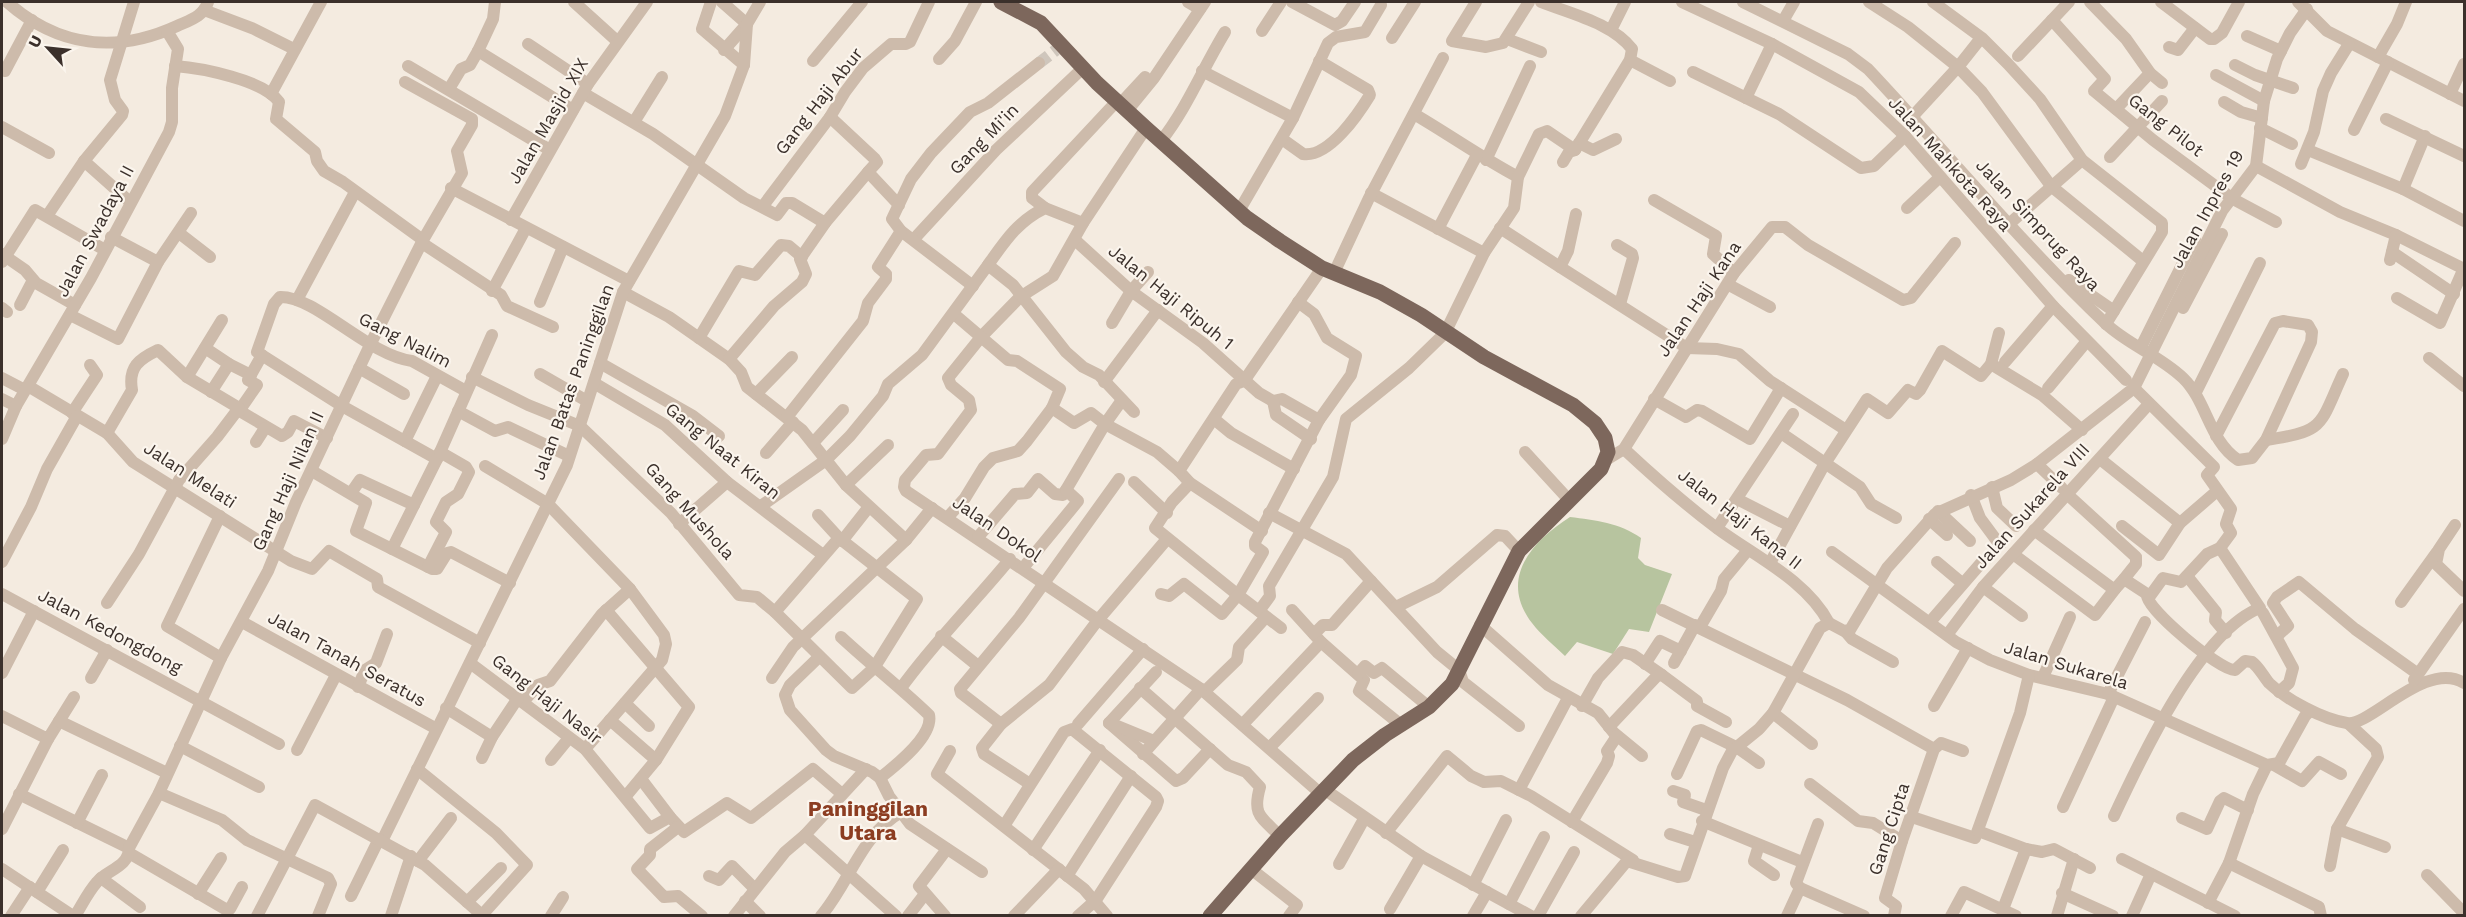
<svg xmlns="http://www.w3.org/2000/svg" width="2466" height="917" viewBox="0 0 2466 917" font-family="'Work Sans',sans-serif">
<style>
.green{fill:#b7c49f}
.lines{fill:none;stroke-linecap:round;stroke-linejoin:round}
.minor-tunnel{stroke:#cfc6bc;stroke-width:12;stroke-dasharray:12 6;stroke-linecap:butt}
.minor{stroke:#cdbbab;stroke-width:12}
.major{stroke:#7d675c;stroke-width:15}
.labels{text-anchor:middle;stroke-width:4.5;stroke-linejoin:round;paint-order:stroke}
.street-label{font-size:18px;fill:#3b302b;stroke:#fbf5ed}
.quarter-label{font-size:21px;font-weight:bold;fill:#8c3d21;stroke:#fbf5ed}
</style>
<rect width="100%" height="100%" fill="#f4ebe0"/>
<path class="green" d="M 1570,517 C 1595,520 1620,523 1641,538 L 1638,558 L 1645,565 L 1672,574 L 1649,632 L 1629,629 L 1613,654 L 1577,642 L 1565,656 C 1554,645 1541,635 1532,623 C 1498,579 1532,541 1570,517 Z"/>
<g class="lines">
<polyline class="minor-tunnel" points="1039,63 1056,50"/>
<g class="minor">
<path d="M 7,2 C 58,47 116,54 177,26 C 190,20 203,17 208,2"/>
<polyline points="574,2 617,41"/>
<polyline points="711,2 702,29 744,65"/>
<polyline points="722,2 747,24"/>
<polyline points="1188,2 1200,9"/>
<polyline points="1292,2 1335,25 1342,21 1355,2"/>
<polyline points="1476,2 1452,41 1486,47 1503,43 1529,2"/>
<path d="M 1541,2 C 1571,14 1612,23 1632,49 L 1630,60 L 1575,150 L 1569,152 L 1563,162"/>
<polyline points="1682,2 1772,44 1859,92 1905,136 2053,306 2126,380"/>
<path d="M 1743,2 L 1848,54 L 1868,69 C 1947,153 2021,243 2105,323 C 2128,345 2159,355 2183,378 C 2207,401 2209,441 2238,460 L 2252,458 L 2266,440 L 2311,342 L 2312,332 L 2308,325 L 2283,321 L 2275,323 L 2216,436"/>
<polyline points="1869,2 1908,27 1958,67 1982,92 2051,186 2143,261"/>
<polyline points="1933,2 1982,38 2008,64 2040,99 2082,160 2162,223 2162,232 2106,324"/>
<polyline points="2090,2 2126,39 2150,73 2162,83"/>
<polyline points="2161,2 2210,39 2214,39 2222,33 2239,2"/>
<polyline points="2298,2 2327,31 2464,101"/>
<polyline points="204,10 254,29 294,49"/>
<polyline points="2052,20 2105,79 2094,91 2153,140 2233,199 2276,222"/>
<polyline points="1783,21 1794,2"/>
<polyline points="1611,30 1625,2"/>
<polyline points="1262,31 1281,2"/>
<polyline points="2247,36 2281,51"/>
<polyline points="1392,38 1415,2"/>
<polyline points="1507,39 1541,52"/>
<polyline points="528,44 588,84"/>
<polyline points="2169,47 2178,50 2195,28"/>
<polyline points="724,50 747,24"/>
<polyline points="478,51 573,110"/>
<polyline points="2018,56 2069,2"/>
<polyline points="2378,57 2397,24 2406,2"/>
<polyline points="939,59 955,41 976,2"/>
<polyline points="1630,60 1670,81"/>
<polyline points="813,61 862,2"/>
<polyline points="2235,65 2255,75 2293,88"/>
<path d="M 175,66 C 201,68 264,80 279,102 L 276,119 L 315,152 L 317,161 L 324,171 L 343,182 L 423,240"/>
<polyline points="408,66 550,150"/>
<polyline points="2,70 5,71 32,20"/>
<polyline points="1202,71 1293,118"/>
<polyline points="1693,72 1779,114 1861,168 1874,166 1905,136"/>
<polyline points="2216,75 2264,101"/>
<polyline points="449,89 461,69 470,65 478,51 493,19 495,2"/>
<polyline points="583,93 653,134 744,198 777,215 786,203 792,203 825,223 868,172"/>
<polyline points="271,94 321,2"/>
<polyline points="2450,94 2464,64"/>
<polyline points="1746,98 1772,44"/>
<polyline points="2224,102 2241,112 2262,118"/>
<polyline points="1120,104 1145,77"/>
<polyline points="2116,109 2150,73"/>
<polyline points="1127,111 1154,78 1205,2"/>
<path d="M 1414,114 C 1450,135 1482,158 1518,177"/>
<polyline points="830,117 875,159 877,162 868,172 899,205"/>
<polyline points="1912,117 1958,67 1981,38"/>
<polyline points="2386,119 2464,156"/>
<polyline points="634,122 662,77"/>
<polyline points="2,127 49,153"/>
<polyline points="2260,128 2292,144"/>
<polyline points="2354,130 2388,62"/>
<path d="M 1282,139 L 1303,154 C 1329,158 1359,113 1370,95 L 1368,90 L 1319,61"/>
<path d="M 1161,141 C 1187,108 1203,68 1225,32"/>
<polyline points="1579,143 1593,150 1616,139"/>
<polyline points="2308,150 2403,189 2464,221"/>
<polyline points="2110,157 2162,101"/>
<polyline points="1486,160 1530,66"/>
<polyline points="84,161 130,202"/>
<polyline points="2301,164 2314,132 2323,91 2331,73 2349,44"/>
<polyline points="2256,166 2340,212 2396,235 2390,260"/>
<polyline points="451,188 629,281"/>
<polyline points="2403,189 2425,136"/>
<polyline points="1371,193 1484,253"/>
<polyline points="1654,200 1716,236 1713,254 1734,273"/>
<polyline points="763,206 830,117 845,92 863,68 891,44 906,44 910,42 929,2"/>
<polyline points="1045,208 1032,198 1032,192 1117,101"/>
<polyline points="1907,208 1940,177"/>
<polyline points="1239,211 1293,118 1328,43 1336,37 1365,32 1381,5"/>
<polyline points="1576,214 1568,251 1560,267 1687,348 1717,349 1739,354 1770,381 1846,430"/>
<polyline points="47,216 84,161 122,115 123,111 115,100 110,80 134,2"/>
<polyline points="511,220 588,84 647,2"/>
<polyline points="2009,224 2082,160"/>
<polyline points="1500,228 1560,267"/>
<polyline points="1438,229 1477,155"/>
<polyline points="179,233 210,257"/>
<polyline points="2396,235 2464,269"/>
<polyline points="111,237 158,262"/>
<polyline points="914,239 996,150 1083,68"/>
<polyline points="1075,240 1131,291 1203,343 1259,393 1273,401 1282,399 1319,420 1255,542 1255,546 1263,552 1238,595 1155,528 1172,502 1190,483"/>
<polyline points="422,243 501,295 507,306 553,327"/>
<polyline points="1617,245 1632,254 1633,258 1620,304"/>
<polyline points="2392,252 2454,294"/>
<polyline points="2,254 25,270 36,283 75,305"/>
<polyline points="2,262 35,210 105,250"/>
<path d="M 988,265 C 1005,241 1018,221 1045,208 L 1083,223"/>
<polyline points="1334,273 1369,198 1443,58"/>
<polyline points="2069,280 2114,311"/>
<polyline points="1729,285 1770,307"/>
<polyline points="973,286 901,231 892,219 911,179 931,153 970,112 988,103 1039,63"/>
<polyline points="492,291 526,228"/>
<polyline points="623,292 669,317 729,359 741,372 747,387 802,430 846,485 906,540 932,508"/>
<polyline points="2397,298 2440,323 2464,268"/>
<polyline points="297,300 355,192"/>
<polyline points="540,302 563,247"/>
<polyline points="1298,302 1314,314 1327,338 1356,356 1351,375 1319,420"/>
<polyline points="20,305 33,280"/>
<polyline points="2,308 7,312"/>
<polyline points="2183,308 2222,234"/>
<polyline points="954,314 981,337 1020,297 1053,276 1083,223 1146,128"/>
<polyline points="70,315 118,339 158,262 191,213"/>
<polyline points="1112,323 1131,291 1148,272"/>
<polyline points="699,338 739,271 755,275 781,245 789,246 802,257"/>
<polyline points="2141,347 2195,239"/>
<polyline points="205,348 229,364 211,392"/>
<polyline points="2429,358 2464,386"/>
<polyline points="729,359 774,306 802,282 806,274 800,259 825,223"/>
<polyline points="2005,362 2053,306"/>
<polyline points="600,363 693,416 719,436"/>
<polyline points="229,364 251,375"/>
<polyline points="1991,364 2042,395 2082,430"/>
<polyline points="359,368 404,394"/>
<polyline points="540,374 587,401"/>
<polyline points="187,377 222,320"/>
<polyline points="472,377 528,405 580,426 671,513 739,595 757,597 775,612"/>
<polyline points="2,378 25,390"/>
<polyline points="1244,381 1236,384 1179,471 1190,483 1262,531"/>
<polyline points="1244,381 1322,268"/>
<polyline points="1104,382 1158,310"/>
<polyline points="594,383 665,425 727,482 823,555"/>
<polyline points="28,386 107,433 133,462 291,561 312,569 329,551 377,579 378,587 480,643"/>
<polyline points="2048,388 2087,341"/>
<polyline points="2134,388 2214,467 2207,475 2231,509 2226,524 2231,533 2220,548"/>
<polyline points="2196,392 2260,263"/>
<polyline points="756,394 792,357"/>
<polyline points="2,399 16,406"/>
<polyline points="1654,399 1686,417 1697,410 1702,411 1750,439 1781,388"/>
<polyline points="1122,400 1105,424 1157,452 1179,471"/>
<polyline points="1273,401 1276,415 1311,439"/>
<polyline points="238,410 282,436 288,432 294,421 327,438"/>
<polyline points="239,411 257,385 248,380 262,355"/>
<polyline points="458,411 495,431 508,427 569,456"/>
<polyline points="72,413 97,375 90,365"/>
<polyline points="787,417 863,321 868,303 886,279 886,274 878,267 901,231"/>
<polyline points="1214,419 1231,433 1294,469"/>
<polyline points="1781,433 1860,487 1871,504 1896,518"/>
<polyline points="2,439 16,406 91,278 169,132 172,122 172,88 178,49 167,31"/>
<path d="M 2266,440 C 2326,431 2319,426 2343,374"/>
<polyline points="405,441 437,376"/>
<polyline points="256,442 265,428"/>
<polyline points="813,443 843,410"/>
<path d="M 1624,449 C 1654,477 1686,505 1718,529 C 1756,557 1806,580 1829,623"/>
<polyline points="1525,452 1569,500"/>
<polyline points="766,453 793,422"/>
<path d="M 437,459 L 342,406 L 257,352 L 274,304 L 280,297 C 316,296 367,355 412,361 L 466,391"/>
<polyline points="2100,459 2180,523"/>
<polyline points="1606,460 1624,449 1734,273 1772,227 1785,227 1808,245 1903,300 1911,298 1955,243"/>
<polyline points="2037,464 2062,488"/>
<polyline points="485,466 548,504 630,589 664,635 666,644 662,660 585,749"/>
<polyline points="312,471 366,503 356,531 432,569 437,569 447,553 451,552 510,583"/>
<polyline points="1134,482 1167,513"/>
<polyline points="846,485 888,445"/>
<polyline points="1992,487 1997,508 2016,526"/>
<polyline points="351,493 360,480 414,505"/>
<polyline points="1971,495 1980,518 2000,545"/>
<polyline points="2068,495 2136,557 2136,564 2124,579"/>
<polyline points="1737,499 1790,526"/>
<polyline points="761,506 826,460 850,436 883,396 888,384 922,355 988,265 1013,285 1066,352 1083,367 1099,375 1134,412"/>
<polyline points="1938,511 1970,541"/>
<polyline points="1269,513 1346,554 1437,652 1459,670 1463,682 1519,726"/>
<polyline points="818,515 839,538 917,599 874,668 852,688 775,612 839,538"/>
<polyline points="220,516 167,626 221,658"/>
<polyline points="948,517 965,498 984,467 993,458 1018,451 1027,441 1052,408 1060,389 1017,361 1008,360 981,337 948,378 951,385 969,400 971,410 938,454 926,455 905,480 904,487 906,491 1201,689 1320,793"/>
<polyline points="1929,519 1947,535"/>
<polyline points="679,524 727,482"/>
<polyline points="2455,525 2439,549 2436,564 2464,591"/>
<polyline points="2122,526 2159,555 2180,523 2217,491"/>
<polyline points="1717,528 1793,414"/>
<path d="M 2034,530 L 2112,588 L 2115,589 L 2124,579 L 2150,596 L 2163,578 L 2181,582 L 2207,554 L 2220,548 L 2260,608 C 2200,631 2141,758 2114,816"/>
<polyline points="978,537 1015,494 1027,493 1038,479 1055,494 1063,495 1105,424 1091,413 1074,423 1052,408"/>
<polyline points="842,541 868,508"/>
<polyline points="392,549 437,459 492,335"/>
<polyline points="1832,552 1956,642 1990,660 2029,675 2108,694 2267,765 2279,763 2305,716 2310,711"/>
<polyline points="2013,554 2095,615 2115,589"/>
<polyline points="2,562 31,507 47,469 77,416"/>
<polyline points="1937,562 1962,583"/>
<polyline points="1770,563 1824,465 1867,399 1888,413 1908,390 1916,394 1920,390 1942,351 1981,376 1991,364 1999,333"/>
<polyline points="428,567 446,532 436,522 446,502 458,494 469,472 466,467 440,452"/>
<polyline points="1023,568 1078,501 1066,490"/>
<polyline points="2187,576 2216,612 2215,620 2226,633"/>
<polyline points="1983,587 2022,616"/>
<polyline points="2,594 279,744"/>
<polyline points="1161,594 1169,596 1184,584 1222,614 1238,595 1281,628"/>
<path d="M 2147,595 C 2145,608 2220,671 2235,670 L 2245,661 L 2252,662 C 2259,667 2263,676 2269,683 C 2287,700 2322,719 2347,723 C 2370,727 2426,659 2464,683"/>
<polyline points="2401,602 2437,552"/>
<path d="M 107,603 L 139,554 L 179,480 L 217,437 L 239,408 L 187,377 L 158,350 C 139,359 128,367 132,390 L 107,433"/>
<polyline points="1396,607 1437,587 1497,535 1505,536 1519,551"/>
<polyline points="606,610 689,707 656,760 626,796"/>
<polyline points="1292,610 1321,642 1364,680 1359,691 1401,725"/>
<polyline points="1662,610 1847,700 1934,749"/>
<polyline points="1259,611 1270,596 1269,586 1333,477 1346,419 1409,368 1445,333 1484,253 1514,208 1518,177 1539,134 1547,131 1575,150"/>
<polyline points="2263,613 2293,668 2289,683 2279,692"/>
<polyline points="242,622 435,728"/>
<polyline points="1930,622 1982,562"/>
<polyline points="1480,625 1548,685 1598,713 1614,733 1642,756"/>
<polyline points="1700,627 1721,591 1724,579 1748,550"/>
<polyline points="1846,632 1852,639 1893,662"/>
<polyline points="1314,634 1323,625 1332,625 1371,581"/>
<polyline points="1947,635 1983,587 2148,405"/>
<polyline points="941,636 978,666"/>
<polyline points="2277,636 2288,626 2273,603 2277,597 2299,582 2355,629 2418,674"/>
<path d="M 841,637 C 870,664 901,688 929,715 C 934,736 895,766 880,778"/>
<polyline points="819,657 790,685 785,695 790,710 826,750 834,756 872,772 880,778 889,796 910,824 982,872"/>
<polyline points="470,663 585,749 650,828 670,817 684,832 727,803 751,818 813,769 842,794"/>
<polyline points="1674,663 1695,625"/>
<polyline points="1645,664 1660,641 1681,651"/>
<polyline points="2,673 34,611"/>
<polyline points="1358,674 1365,666 1374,673 1382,668 1429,707"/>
<polyline points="2043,677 2070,617"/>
<polyline points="91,678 107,650"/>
<polyline points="772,678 793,647 906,540"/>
<polyline points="2414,680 2464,609"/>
<polyline points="358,687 365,670 376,663 387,634"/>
<path d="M 901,688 C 934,642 974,603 1010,559"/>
<path d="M 1140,688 L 1228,765 L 1246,772 L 1260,787 C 1252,815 1261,817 1280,836"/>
<polyline points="1205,691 1237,660 1239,647 1266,617"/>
<polyline points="2108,694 2145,622"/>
<polyline points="523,702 538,685 550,681 602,614 630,589"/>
<polyline points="625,703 649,726"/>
<polyline points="1582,706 1598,678 1622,652 1633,655 1662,675"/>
<polyline points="1934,706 1968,648"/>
<polyline points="446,708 492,737"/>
<polyline points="1773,713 1812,744"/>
<polyline points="2,716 48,739 74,697"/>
<polyline points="610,720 656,760"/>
<polyline points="59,721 167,773"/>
<polyline points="1109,723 1176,781 1183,778 1210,749"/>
<polyline points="1109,723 1156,672"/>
<polyline points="1001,724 961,693 960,689 1019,618 1119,479"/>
<polyline points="1078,724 1143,649"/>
<polyline points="1243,724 1321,642"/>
<polyline points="1115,725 1154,741"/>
<polyline points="1609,727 1657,676 1662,675 1697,701 1697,706 1726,722"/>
<polyline points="180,746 259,787"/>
<polyline points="1270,747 1318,698"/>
<polyline points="297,750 336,675"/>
<polyline points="950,751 937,774 1084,889 1107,916"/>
<polyline points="1143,754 1201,689"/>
<polyline points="482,758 492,737 518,698"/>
<polyline points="551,760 569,738"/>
<polyline points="2274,765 2302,781 2319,762 2341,774"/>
<polyline points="417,769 496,833 527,865 482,915"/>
<polyline points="1677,774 1697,731 1701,730 1738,748 1759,763"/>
<polyline points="641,779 670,817"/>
<polyline points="1030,784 984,754 982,748 1001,724 1049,685 1098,620 1167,539"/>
<polyline points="1810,784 1858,821 1873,823 1902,841"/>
<polyline points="1324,789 1421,856 1531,916"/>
<polyline points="1519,790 1568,698"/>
<polyline points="1673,791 1685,795 1683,802 1706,810"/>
<polyline points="159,793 222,820 247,840 328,878 331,884 318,916"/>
<polyline points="19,794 129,848"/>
<polyline points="2063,807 2114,697"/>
<polyline points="1912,817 1975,838 2020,713 2029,675"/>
<polyline points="2182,818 2207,829 2220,801 2224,798 2248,810"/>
<polyline points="1702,821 1802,862"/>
<polyline points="1572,822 1607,763 1609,756 1607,751 1617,736"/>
<polyline points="77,823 102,775"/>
<polyline points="1004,826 1064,732 1072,729 1156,797 1158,801 1156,807 1096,900 1078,916"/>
<polyline points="678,827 650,849 650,855 637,869 664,897 678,896 702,916"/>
<polyline points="2,829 48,739"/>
<polyline points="2337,829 2385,847"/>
<polyline points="1978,831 2026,849 2042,852 2054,849 2090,868"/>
<polyline points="1386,833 1447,756 1471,776 1484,782 1501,781 1531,796 1633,860"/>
<polyline points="1670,834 1695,842"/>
<polyline points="805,835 896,916"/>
<polyline points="382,841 567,465 623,292 725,116 744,65 747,24 760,2"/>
<polyline points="1759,845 1754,861 1774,875"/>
<polyline points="1033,850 1100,750"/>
<polyline points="129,853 227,910 230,909 242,887"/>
<polyline points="2122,859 2235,916"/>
<polyline points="418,861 451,818"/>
<polyline points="2229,863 2319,907 2321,916"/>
<polyline points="1339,864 1364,819"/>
<polyline points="2330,866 2337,829 2378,757 2376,749 2349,724"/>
<polyline points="2,869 73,916"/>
<polyline points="1251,869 1297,905 1289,916"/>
<polyline points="2427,875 2464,913"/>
<polyline points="709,876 719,880 732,866 754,888"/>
<polyline points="1067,876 1131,776"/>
<polyline points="101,878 140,907"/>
<polyline points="1473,885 1506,820"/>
<polyline points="1800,888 1864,916"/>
<polyline points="37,892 63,850"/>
<polyline points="2062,893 2113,916"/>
<polyline points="198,894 221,858"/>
<polyline points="351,896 379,839"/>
<polyline points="745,901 760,916"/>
<polyline points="467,902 501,868"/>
<polyline points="2208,903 2229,863 2253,794 2267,765"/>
<polyline points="1509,904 1544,837"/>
<polyline points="1390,909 1421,856"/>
<polyline points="2003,909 2026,849"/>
<polyline points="11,916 30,887"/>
<path d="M 75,916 C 82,905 88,892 97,882 C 107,870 129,867 129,848 L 159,793 L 221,658 L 268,571 L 296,502 L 370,345 L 423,240 L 462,173 L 457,151 L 472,125 L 472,119 L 405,82"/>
<polyline points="257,916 315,805 425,865 483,916"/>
<polyline points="391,916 411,856"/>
<polyline points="551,916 563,897"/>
<polyline points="734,916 785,852 805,835 866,769"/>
<path d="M 821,916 C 850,882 860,836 901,812"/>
<polyline points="908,916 925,894"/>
<polyline points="945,916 919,886 947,849"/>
<polyline points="1014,916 1059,869"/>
<polyline points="1473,916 1487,892"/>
<polyline points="1538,916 1574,852"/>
<polyline points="1581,916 1627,861 1678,877 1685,876 1723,768 1732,751 1759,729 1773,713 1820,628 1829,623 1844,631 1850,630 1887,568 1935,514 2011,480 2037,464 2134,388 2222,211 2256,166 2264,101 2277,59 2290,33 2307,9"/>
<polyline points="1787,916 1800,888 1796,883 1818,824"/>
<polyline points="1894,916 1896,906 1885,898 1902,841 1934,749 1941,743 1963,751"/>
<polyline points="1951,916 1964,892 2016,916"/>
<polyline points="2057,916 2074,859"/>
<polyline points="2132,916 2151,874"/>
</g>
<polyline class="major" points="1001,2 1041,23 1097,83 1146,128 1247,218 1280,241 1322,268 1380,292 1421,315 1484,357 1573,405 1595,423 1605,438 1608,452 1601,469 1519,551 1452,684 1429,707 1385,735 1353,760 1280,836 1210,916"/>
</g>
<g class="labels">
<g class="street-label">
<text transform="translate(819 101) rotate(-52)" y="6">Gang Haji Abur</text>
<text transform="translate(548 121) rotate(-60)" y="6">Jalan Masjid XIX</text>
<text transform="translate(2166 125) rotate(38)" y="6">Gang Pilot</text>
<text transform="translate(984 139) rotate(-46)" y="6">Gang Mi'in</text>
<text transform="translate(1950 164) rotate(48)" y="6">Jalan Mahkota Raya</text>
<text transform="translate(2207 209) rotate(-61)" y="6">Jalan Inpres 19</text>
<text transform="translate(2038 225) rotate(47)" y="6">Jalan Simprug Raya</text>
<text transform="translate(95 231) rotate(-62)" y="6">Jalan Swadaya II</text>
<text transform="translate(1171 297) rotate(39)" y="6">Jalan Haji Ripuh 1</text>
<text transform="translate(1699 299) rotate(-56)" y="6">Jalan Haji Kana</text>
<text transform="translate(405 340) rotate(27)" y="6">Gang Nalim</text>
<text transform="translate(573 382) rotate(-70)" y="6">Jalan Batas Paninggilan</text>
<text transform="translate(723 451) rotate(39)" y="6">Gang Naat Kiran</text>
<text transform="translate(190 475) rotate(33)" y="6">Jalan Melati</text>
<text transform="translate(288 481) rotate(-66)" y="6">Gang Haji Nilan II</text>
<text transform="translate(2032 506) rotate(-48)" y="6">Jalan Sukarela VIII</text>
<text transform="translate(690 511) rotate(48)" y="6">Gang Mushola</text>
<text transform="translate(1740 519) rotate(38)" y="6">Jalan Haji Kana II</text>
<text transform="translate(997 529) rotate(34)" y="6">Jalan Dokol</text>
<text transform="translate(110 631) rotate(28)" y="6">Jalan Kedongdong</text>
<text transform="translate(347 659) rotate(29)" y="6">Jalan Tanah Seratus</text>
<text transform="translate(2066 665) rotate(17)" y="6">Jalan Sukarela</text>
<text transform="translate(547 699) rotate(38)" y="6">Gang Haji Nasir</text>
<text transform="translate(1889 829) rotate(-72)" y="6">Gang Cipta</text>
</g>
<g class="quarter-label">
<text x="868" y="816">Paninggilan<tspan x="868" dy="24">Utara</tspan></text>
</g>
</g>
<rect width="2466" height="917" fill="none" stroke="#3b302b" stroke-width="6"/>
<g transform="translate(48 48) rotate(297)" stroke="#fbf5ed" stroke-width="4.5" paint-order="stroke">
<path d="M0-4.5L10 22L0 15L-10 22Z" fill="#3b302b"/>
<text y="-9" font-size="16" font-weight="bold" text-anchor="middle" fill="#3b302b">U</text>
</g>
</svg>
